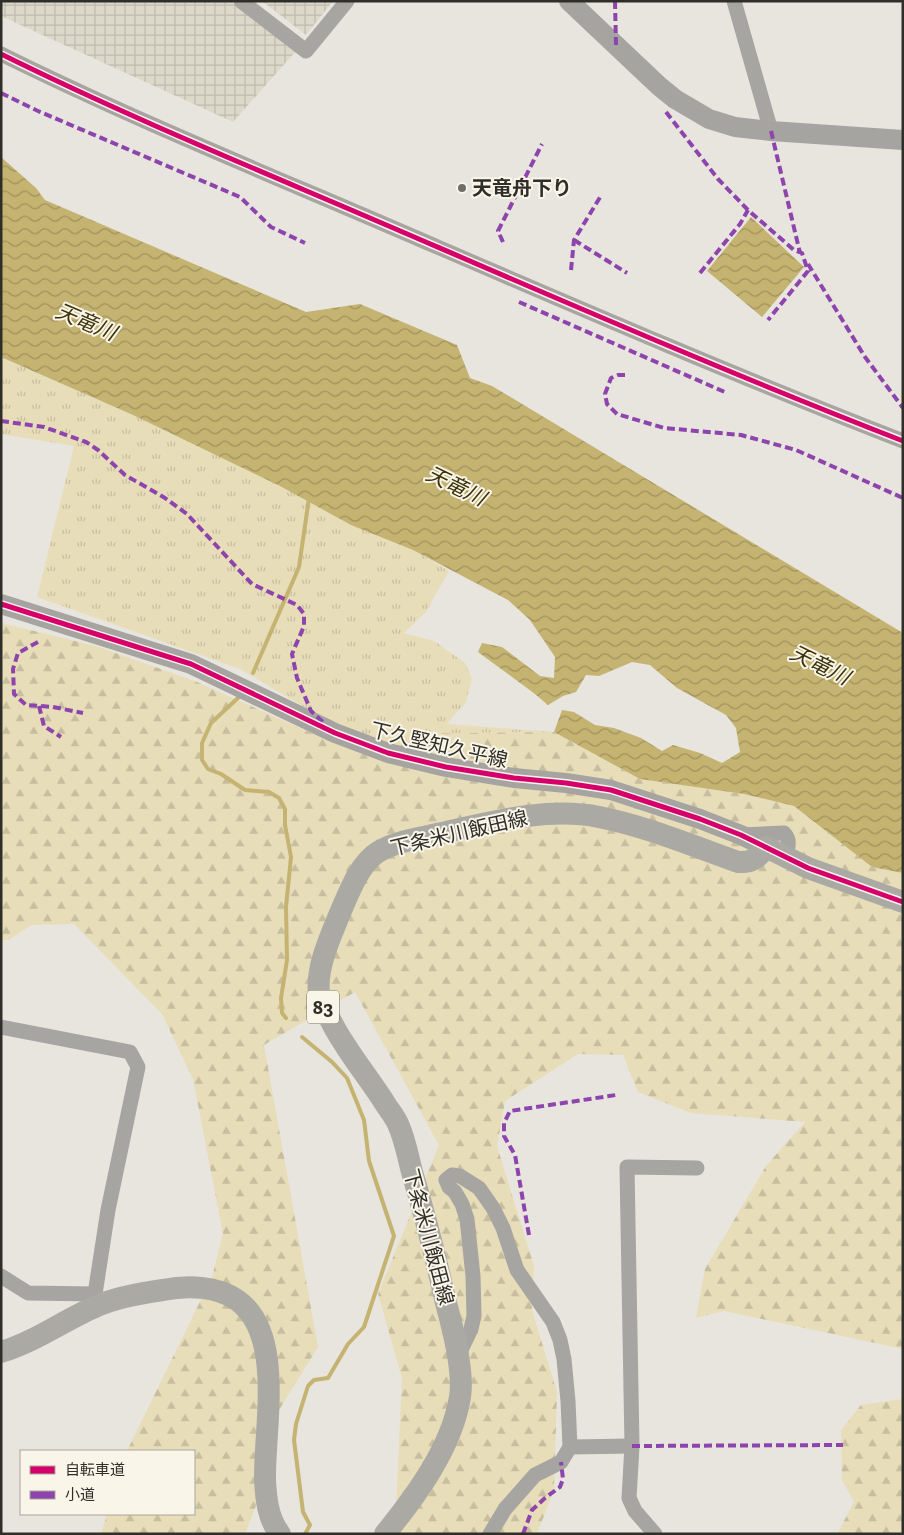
<svg xmlns="http://www.w3.org/2000/svg" width="904" height="1535" viewBox="0 0 904 1535" font-family="'Zilla Slab','Noto Sans JP',serif">
<style>
.industrial{fill:url(#industrial-grid)}
.grass{fill:url(#grass-tufts)}
.forest{fill:url(#forest-firs)}
.water{fill:url(#water-waves)}
.lines{fill:none;stroke-linecap:round;stroke-linejoin:round}
.stream{stroke:#c5b371;stroke-width:4}
.street{stroke:#a6a5a2;stroke-width:15}
.secondary{stroke:#a6a4a1;stroke-width:20}
.primary{stroke:#aaa9a3;stroke-width:22}
.quiet{stroke:#8e44ad;stroke-width:4;stroke-dasharray:8 4;stroke-linecap:butt}
.cycleway-casing{stroke:#f9f5e8;stroke-width:8}
.cycleway{stroke:#d6006c;stroke-width:5}
.poi-dot{fill:#706e68;stroke:#f9f5e8;stroke-width:2}
.labels{text-anchor:middle;stroke-width:4;stroke-linejoin:round;paint-order:stroke}
.shield{fill:#f9f5e8;stroke:#6c6a62;stroke-width:1}
.shield-label{font-size:19px;font-weight:bold;fill:#302e29}
.poi-label{font-size:20px;font-weight:bold;fill:#302e29;stroke:#f9f5e8;text-anchor:start}
.street-label{font-size:20px;fill:#302e29;stroke:#f9f5e8}
.water-label{font-size:21px;font-style:italic;fill:#3d330b;stroke:#f9f5e8}
</style>
<defs>
<pattern id="industrial-grid" width="8" height="8" patternUnits="userSpaceOnUse" patternTransform="scale(1.25)"><rect width="8" height="8" fill="#ddd9ca"/><path d="M0 4h8M4 0v8" fill="none" stroke="#bebbae"/></pattern>
<pattern id="grass-tufts" width="24" height="20" patternUnits="userSpaceOnUse" patternTransform="scale(1.25)"><rect width="24" height="20" fill="#e8ddb9"/><path d="M3 7l-1-3M5 7V3M7 7l1-3M15 17l-1-3M17 17v-4M19 17l1-3" fill="none" stroke="#c7be9f"/></pattern>
<pattern id="forest-firs" width="22" height="20" patternUnits="userSpaceOnUse" patternTransform="scale(1.25)"><rect width="22" height="20" fill="#e8ddb9"/><path d="M5 1l3.5 6h-7zM16 11l3.5 6h-7z" fill="#c7be9f"/></pattern>
<pattern id="water-waves" width="16" height="10" patternUnits="userSpaceOnUse" patternTransform="scale(1.25)"><rect width="16" height="10" fill="#c5b371"/><path d="M0 5q4-4 8 0t8 0" fill="none" stroke="#a0925d"/></pattern>
</defs>
<rect width="100%" height="100%" fill="#e7e5de"/>
<g class="industrial">
<polygon points="1,1 230,1 296,51 233,122 1,16"/>
<polygon points="262,1 333,1 306,35"/>
</g>
<polygon class="grass" points="1,357 133,415 413,550 449,571 426,612 404,633 434,641 465,663 472,679 466,702 447,724 554,732 362,734 311,711 240,669 37,597 74,446 1,434"/>
<g class="forest">
<polygon points="1,623 96,646 197,682 325,739 362,734 554,732 640,779 744,794 794,806 872,867 903,873 903,1349 724,1311 696,1318 705,1269 766,1166 805,1122 691,1113 638,1092 623,1055 578,1054 505,1101 497,1146 534,1266 532,1310 557,1392 554,1490 537,1534 395,1534 402,1378 378,1294 439,1145 355,992 264,1045 318,1347 279,1410 262,1490 245,1534 101,1534 107,1514 194,1514 194,1451 127,1451 212,1277 223,1234 193,1079 162,1014 74,924 31,925 9,940 1,940"/>
<polygon points="903,1399 903,1534 837,1534 854,1502 842,1480 841,1430 861,1405"/>
</g>
<g class="water">
<polygon points="1,157 36,188 45,200 306,312 360,304 457,345 470,378 492,386 903,633 903,873 872,867 794,806 744,794 640,779 554,732 562,710 574,712 595,725 614,728 641,738 662,751 673,745 700,753 722,763 740,752 736,728 726,715 677,688 650,665 632,662 599,676 586,675 576,692 563,696 548,705 535,694 478,652 482,643 502,647 540,676 554,678 555,657 530,620 508,600 413,550 351,525 280,486 133,415 1,357"/>
<polygon points="751,217 804,267 762,317 707,271"/>
</g>
<g class="lines">
<g class="stream">
<polyline points="253,673 299,567 309,498"/>
<polyline points="239,697 211,723 202,743 202,760 208,769 221,774 245,790 269,792 279,798 285,809 285,825 291,857 286,907 287,960 281,998 282,1013 286,1018"/>
<polyline points="302,1037 332,1062 347,1078 364,1120 369,1161 394,1236 364,1327 348,1344 328,1378 314,1380 308,1386 296,1424 294,1440 303,1512 310,1525 305,1534"/>
</g>
<g class="street">
<polyline points="241,1 306,51 347,1"/>
<polyline points="734,1 771,131"/>
<path d="M 1,54 C 126,116 256,169 384,224 C 556,298 728,373 903,441"/>
<path d="M 741,835 L 784,833 C 791,840 788,848 785,857"/>
<polyline points="1,1027 130,1052 138,1067 108,1210 95,1294 99,1305"/>
<polyline points="1,1276 28,1293 95,1294"/>
<polyline points="458,1356 471,1329 474,1316 473,1276 467,1219 462,1204 455,1192 449,1187 446,1180 452,1175 460,1176 479,1188 493,1208 503,1228 517,1270 553,1322 560,1340 564,1359 568,1401 570,1447 561,1462 535,1475 505,1509 490,1534"/>
<polyline points="570,1447 632,1446"/>
<polyline points="655,1534 635,1511 629,1498 632,1446 627,1167 697,1168"/>
</g>
<g class="secondary">
<polyline points="569,1 659,86 675,99 709,119 735,127 771,131 903,140"/>
<polyline points="1,604 191,664 335,733 388,753 446,767 514,778 566,783 611,790 700,819 741,835 766,847"/>
</g>
<g class="primary">
<path d="M 1,1352 C 33,1343 66,1319 97,1306 C 117,1297 142,1293 163,1290 C 187,1285 217,1286 237,1300 C 285,1334 264,1428 265,1480 C 266,1499 268,1519 280,1534"/>
<path d="M 385,1534 C 416,1496 452,1447 460,1397 C 464,1371 453,1329 446,1303 C 436,1259 425,1215 412,1172 C 408,1157 405,1139 398,1124 C 395,1117 390,1111 386,1105 C 369,1078 348,1053 333,1025 C 328,1015 321,1005 319,994 C 316,967 330,938 340,913 C 349,893 359,864 378,852 C 396,841 418,839 437,834 C 487,823 548,806 599,817 C 645,826 693,846 738,862 C 752,863 758,858 766,847 L 808,868 L 903,902"/>
</g>
<g class="quiet">
<polyline points="615,1 616,45"/>
<polyline points="1,93 38,111 240,197 271,227 305,243"/>
<polyline points="666,112 718,179 748,210 794,250 802,253 808,271 768,320"/>
<polyline points="771,131 800,253"/>
<polyline points="574,240 627,273"/>
<polyline points="503,242 498,231 542,144"/>
<polyline points="808,264 865,357 903,408"/>
<polyline points="571,270 574,240 602,194"/>
<polyline points="700,273 740,224 748,210"/>
<polyline points="519,302 727,393"/>
<polyline points="625,375 618,375 611,378 605,394 607,404 617,414 664,428 741,435 796,450 903,498"/>
<polyline points="1,421 44,427 86,442 98,450 125,475 165,498 187,514 252,584 297,605 304,614 304,626 292,654 297,678 311,711 324,723"/>
<polyline points="38,642 18,653 13,669 14,694 26,705 53,707 83,713"/>
<polyline points="39,706 44,726 61,737"/>
<polyline points="529,1235 515,1155 504,1136 504,1123 510,1111 616,1095"/>
<polyline points="632,1446 843,1445"/>
<polyline points="523,1534 532,1510 545,1498 560,1487 563,1479 561,1462"/>
</g>
<g class="cycleway-casing">
<g id="cycleway">
<path d="M 1,54 C 126,116 256,169 384,224 C 556,298 728,373 903,441"/>
<polyline points="1,604 191,664 335,733 388,753 446,767 514,778 566,783 611,790 700,819 741,835 808,868 903,902"/>
</g>
</g>
<use href="#cycleway" class="cycleway"/>
</g>
<circle class="poi-dot" cx="462" cy="188" r="5"/>
<g class="labels">
<rect class="shield" x="307" y="990.5" width="32" height="33" rx="4"/>
<g class="shield-label">
<text x="323" y="1014">83</text>
</g>
<g class="poi-label">
<text x="472" y="195">天竜舟下り</text>
</g>
<g class="street-label">
<text transform="translate(439 745) rotate(13)" y="7">下久堅知久平線</text>
<text transform="translate(459 833) rotate(-13)" y="7">下条米川飯田線</text>
<text transform="translate(429 1237) rotate(75)" y="7">下条米川飯田線</text>
</g>
<g class="water-label">
<text transform="translate(86 322) rotate(23)" y="7">天竜川</text>
<text transform="translate(456 486) rotate(26)" y="7">天竜川</text>
<text transform="translate(820 665) rotate(26)" y="7">天竜川</text>
</g>
</g>
<rect width="904" height="1535" fill="none" stroke="#302e29" stroke-width="5"/>
<rect x="20" y="1450" width="175" height="65" fill="#f9f5e8" stroke="#a9a59c"/>
<rect x="30" y="1466" width="25" height="8" fill="#d6006c" stroke="#a9a59c"/>
<text x="65" y="1475" font-size="15" fill="#302e29">自転車道</text>
<rect x="30" y="1491" width="25" height="8" fill="#8e44ad" stroke="#a9a59c"/>
<text x="65" y="1500" font-size="15" fill="#302e29">小道</text>
</svg>
